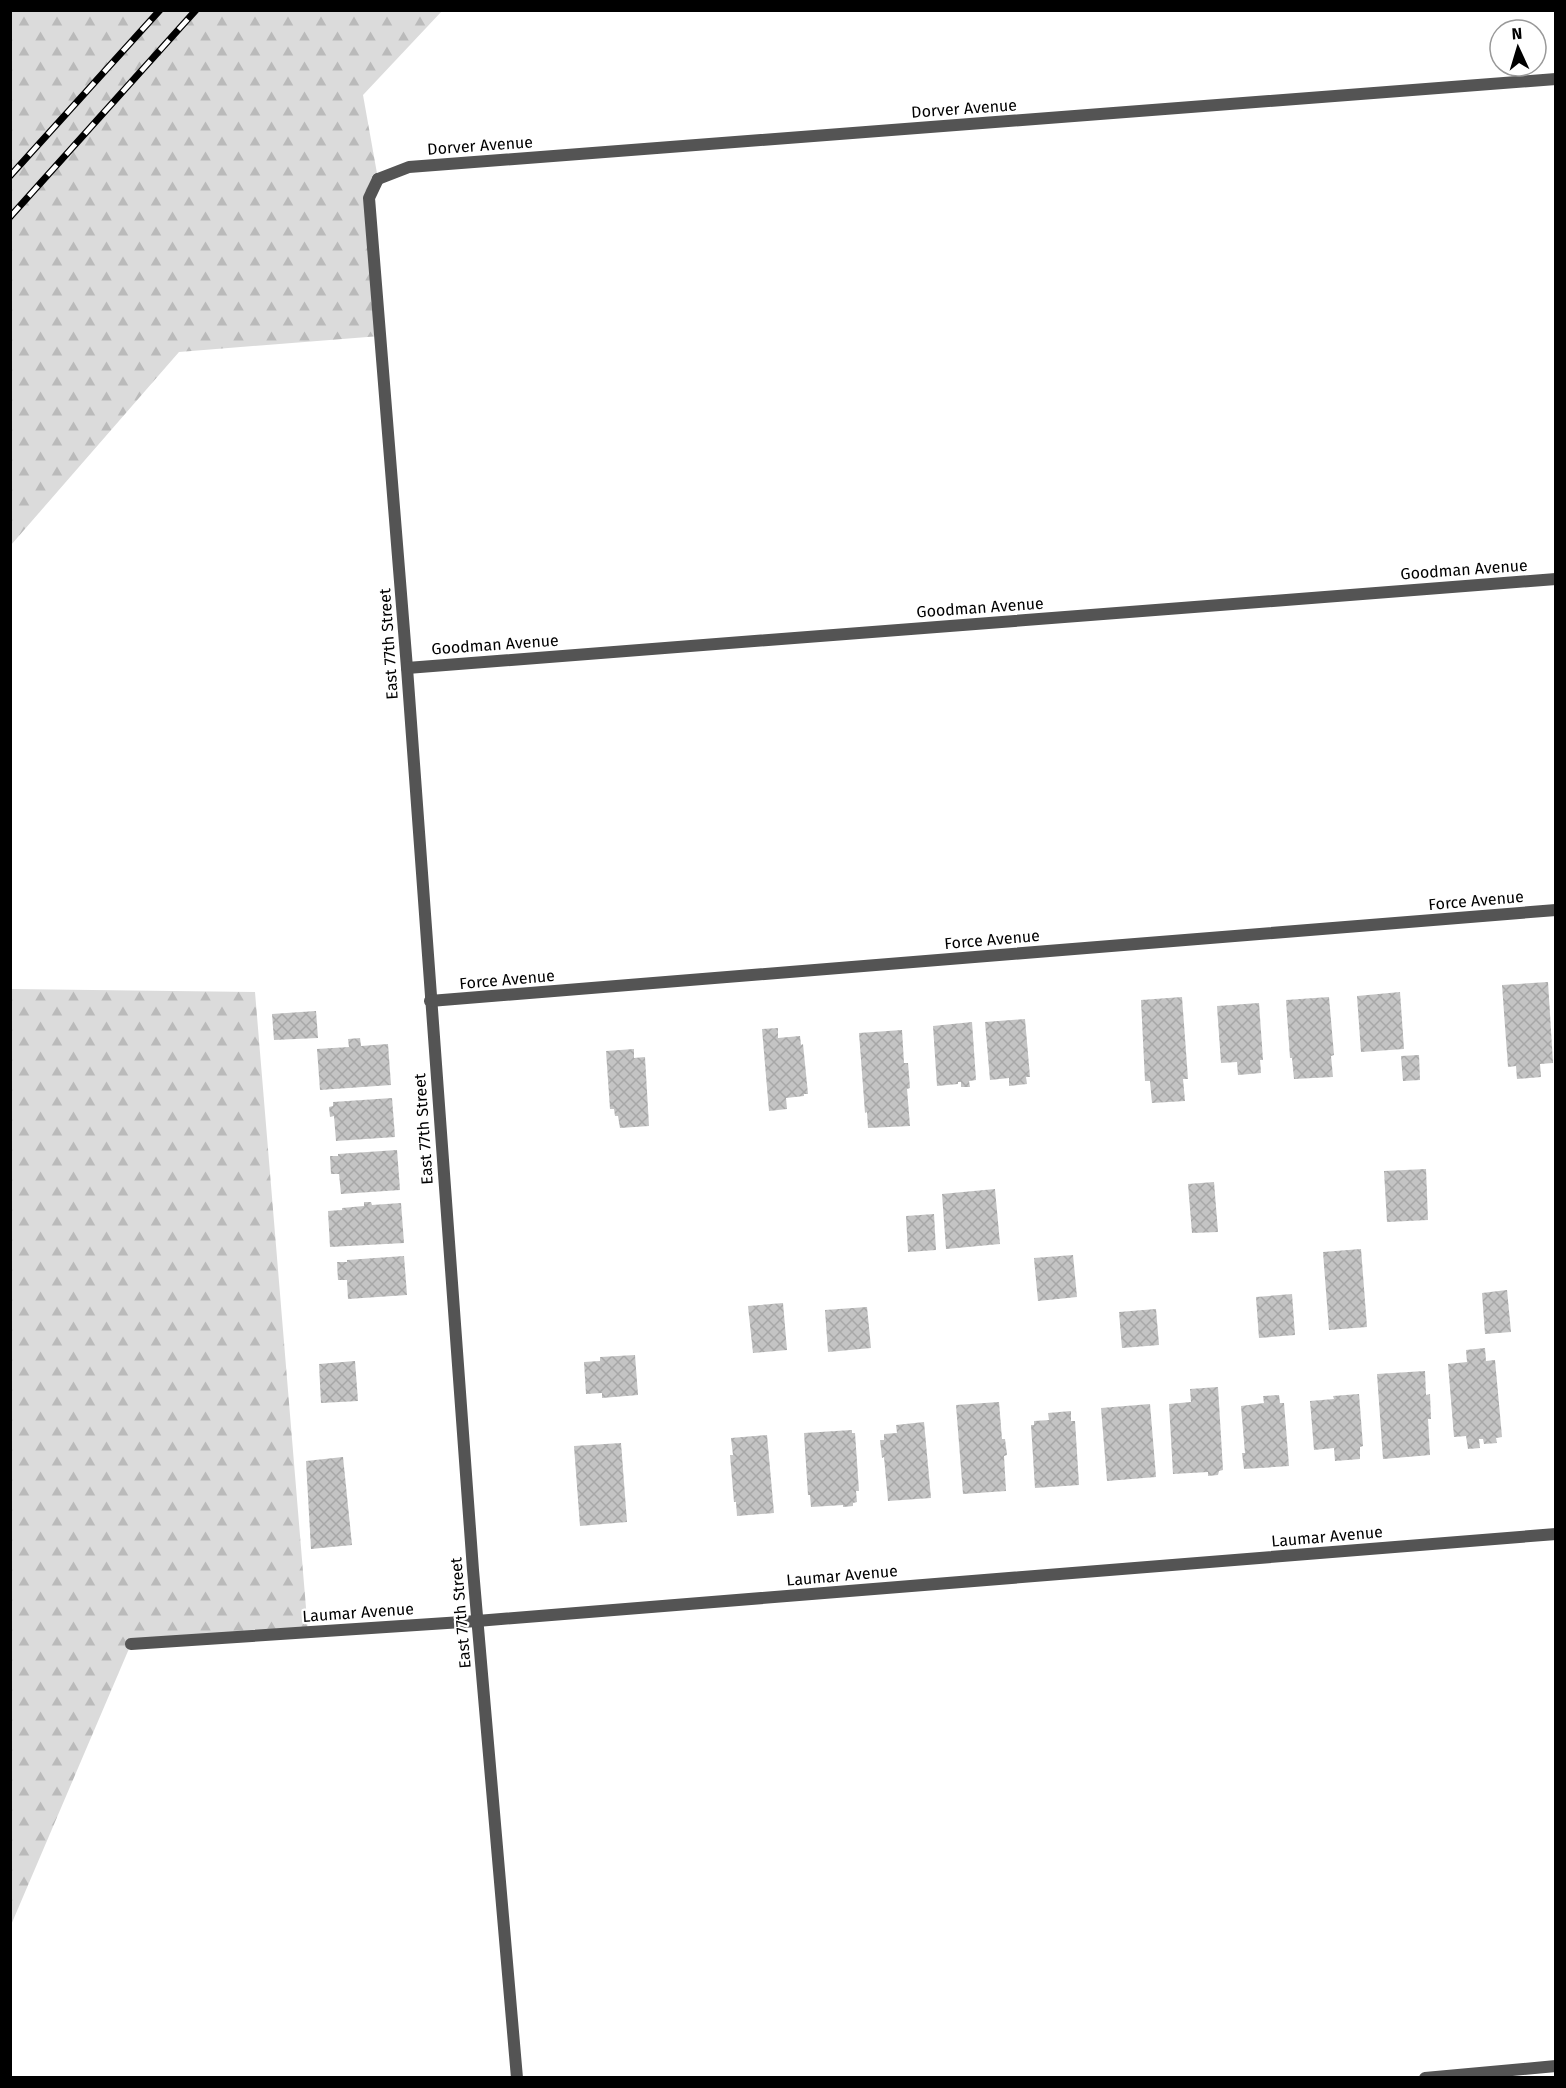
<svg xmlns="http://www.w3.org/2000/svg" width="1566" height="2088" viewBox="0 0 1566 2088" font-family="'Fira Sans',sans-serif">
<style>
.forest{fill:url(#forest-firs)}
.building{fill:url(#building-cross-hatch)}
.lines{fill:none;stroke-linecap:round;stroke-linejoin:round}
.service{stroke:#545454;stroke-width:12}
.minor{stroke:#545454;stroke-width:12}
.rail-casing{stroke:#000;stroke-width:7}
.rail{stroke:#fff;stroke-width:4.5;stroke-dasharray:14;stroke-linecap:butt}
.labels{text-anchor:middle;stroke-width:4.5;stroke-linejoin:round;paint-order:stroke}
.street-label{font-size:16px;fill:#000;stroke:#fff}
</style>
<defs>
<pattern id="forest-firs" width="22" height="20" patternUnits="userSpaceOnUse" patternTransform="scale(1.5)"><rect width="22" height="20" fill="#dbdbdb"/><path d="M5 1l3.5 6h-7zM16 11l3.5 6h-7z" fill="#bababa"/></pattern>
<pattern id="building-cross-hatch" width="8" height="8" patternUnits="userSpaceOnUse" patternTransform="scale(1.5)"><rect width="8" height="8" fill="#c4c4c4"/><path d="M0 0l8 8M0 8l8-8" fill="none" stroke="#a7a7a7"/></pattern>
</defs>
<rect width="100%" height="100%" fill="#fff"/>
<g class="forest">
<polygon points="11,11 442,11 363,95 378,179 369,198 380,336 179,352 11,545"/>
<polygon points="11,989 255,992 308,1632 131,1644 11,1925"/>
</g>
<g class="building">
<polygon points="1548,982 1553,1063 1540,1064 1541,1077 1517,1079 1516,1066 1508,1067 1502,985"/>
<polygon points="1400,992 1404,1049 1361,1052 1357,996"/>
<polygon points="1182,997 1188,1079 1183,1079 1185,1101 1152,1103 1150,1081 1145,1081 1141,1000"/>
<polygon points="1329,997 1334,1055 1331,1056 1333,1077 1294,1079 1292,1058 1290,1058 1286,1000"/>
<polygon points="1259,1003 1263,1060 1260,1060 1261,1073 1238,1075 1237,1062 1221,1063 1217,1006"/>
<polygon points="316,1011 318,1038 274,1040 272,1014"/>
<polygon points="1025,1019 1030,1077 1026,1077 1027,1084 1009,1086 1009,1078 990,1080 985,1022"/>
<polygon points="972,1022 976,1080 969,1081 970,1087 961,1087 961,1082 958,1082 958,1084 937,1086 933,1026"/>
<polygon points="778,1028 778,1038 800,1036 801,1045 803,1044 808,1094 804,1094 804,1096 786,1098 787,1109 769,1111 762,1029"/>
<polygon points="902,1030 904,1063 908,1063 910,1088 907,1089 910,1126 868,1128 867,1112 865,1113 859,1033"/>
<polygon points="360,1038 361,1046 388,1044 391,1085 320,1090 317,1049 349,1047 348,1039"/>
<polygon points="634,1049 634,1058 645,1057 649,1126 620,1128 618,1116 615,1116 614,1109 610,1109 606,1051"/>
<polygon points="1419,1055 1420,1080 1403,1081 1401,1056"/>
<polygon points="392,1098 395,1137 336,1141 334,1116 330,1117 329,1107 333,1106 333,1102"/>
<polygon points="397,1150 400,1190 341,1194 339,1174 331,1174 330,1156 338,1156 338,1154"/>
<polygon points="1426,1169 1428,1220 1387,1222 1384,1171"/>
<polygon points="1214,1182 1218,1232 1192,1233 1188,1184"/>
<polygon points="995,1189 1000,1244 946,1249 942,1194"/>
<polygon points="364,1202 371,1202 372,1205 401,1203 404,1243 330,1247 328,1211 342,1210 342,1208 364,1206"/>
<polygon points="934,1214 936,1250 908,1252 906,1216"/>
<polygon points="1361,1249 1367,1327 1329,1330 1323,1252"/>
<polygon points="1073,1255 1077,1297 1038,1301 1034,1258"/>
<polygon points="404,1256 407,1295 348,1299 347,1280 338,1280 337,1262 347,1262 347,1260"/>
<polygon points="1507,1290 1511,1332 1485,1334 1482,1293"/>
<polygon points="1292,1294 1295,1335 1259,1338 1256,1297"/>
<polygon points="783,1303 787,1350 753,1353 748,1306"/>
<polygon points="867,1307 871,1348 828,1352 825,1310"/>
<polygon points="1156,1309 1159,1345 1122,1348 1119,1312"/>
<polygon points="1485,1348 1486,1361 1495,1360 1502,1437 1496,1438 1497,1443 1484,1444 1483,1439 1479,1439 1480,1448 1468,1449 1466,1436 1454,1437 1448,1364 1467,1362 1466,1350"/>
<polygon points="635,1355 638,1395 602,1398 602,1393 586,1394 584,1362 600,1361 600,1357"/>
<polygon points="355,1361 358,1401 321,1403 319,1364"/>
<polygon points="1425,1371 1426,1395 1430,1394 1431,1419 1428,1419 1430,1455 1383,1459 1377,1374"/>
<polygon points="1218,1387 1223,1470 1219,1471 1218,1475 1208,1476 1208,1472 1173,1474 1169,1404 1191,1402 1190,1389"/>
<polygon points="1359,1394 1363,1446 1360,1447 1360,1459 1335,1461 1334,1448 1314,1450 1310,1401 1334,1399 1333,1396"/>
<polygon points="1279,1395 1280,1403 1284,1403 1289,1466 1244,1469 1242,1453 1245,1453 1241,1406 1264,1403 1263,1396"/>
<polygon points="999,1402 1002,1439 1005,1439 1007,1455 1004,1456 1006,1491 963,1494 956,1405"/>
<polygon points="1150,1404 1156,1477 1107,1481 1101,1408"/>
<polygon points="1071,1411 1071,1421 1075,1421 1079,1485 1035,1488 1031,1425 1034,1425 1034,1421 1049,1420 1048,1413"/>
<polygon points="924,1422 931,1498 888,1501 884,1457 882,1458 880,1440 884,1440 884,1434 897,1433 896,1425"/>
<polygon points="852,1430 852,1433 855,1433 859,1491 856,1491 857,1502 853,1503 853,1506 843,1507 843,1505 811,1507 810,1495 808,1495 804,1433"/>
<polygon points="767,1435 774,1513 737,1516 736,1502 734,1502 730,1455 733,1455 731,1438"/>
<polygon points="621,1443 627,1522 580,1526 574,1446"/>
<polygon points="343,1457 352,1545 311,1549 306,1461"/>
</g>
<g class="lines">
<polyline class="service" points="378,179 369,198 407,668 473,1570 517,2078"/>
<g class="minor">
<polyline points="378,179 409,167 1556,79"/>
<polyline points="407,668 1556,579"/>
<polyline points="430,1001 1556,910"/>
<polyline points="131,1644 477,1621 1556,1534"/>
<polyline points="1425,2078 1556,2066"/>
</g>
<g class="rail-casing">
<g id="rail">
<polyline points="10,176 160,10"/>
<polyline points="10,217 196,10"/>
</g>
</g>
<use href="#rail" class="rail"/>
</g>
<g class="labels">
<g class="street-label">
<text transform="translate(964 108) rotate(-4)" y="6">Dorver Avenue</text>
<text transform="translate(480 145) rotate(-4)" y="6">Dorver Avenue</text>
<text transform="translate(1464 569) rotate(-4)" y="6">Goodman Avenue</text>
<text transform="translate(980 607) rotate(-4)" y="6">Goodman Avenue</text>
<text transform="translate(388 644) rotate(-94)" y="6">East 77th Street</text>
<text transform="translate(495 644) rotate(-4)" y="6">Goodman Avenue</text>
<text transform="translate(1476 900) rotate(-5)" y="6">Force Avenue</text>
<text transform="translate(992 939) rotate(-5)" y="6">Force Avenue</text>
<text transform="translate(507 979) rotate(-5)" y="6">Force Avenue</text>
<text transform="translate(423 1129) rotate(-94)" y="6">East 77th Street</text>
<text transform="translate(1327 1536) rotate(-5)" y="6">Laumar Avenue</text>
<text transform="translate(842 1575) rotate(-5)" y="6">Laumar Avenue</text>
<text transform="translate(358 1612) rotate(-4)" y="6">Laumar Avenue</text>
<text transform="translate(460 1613) rotate(-95)" y="6">East 77th Street</text>
</g>
</g>
<rect width="1566" height="2088" fill="none" stroke="#000000" stroke-width="24"/>
<g transform="translate(1518 48) rotate(356)"><circle r="28" fill="#ffffff" stroke="#999999" stroke-width="1.5"/>
<path d="M0-4.5L10 22L0 15L-10 22Z" fill="#000000"/>
<text y="-9" font-size="16" font-weight="bold" text-anchor="middle" fill="#000000">N</text>
</g>
</svg>
